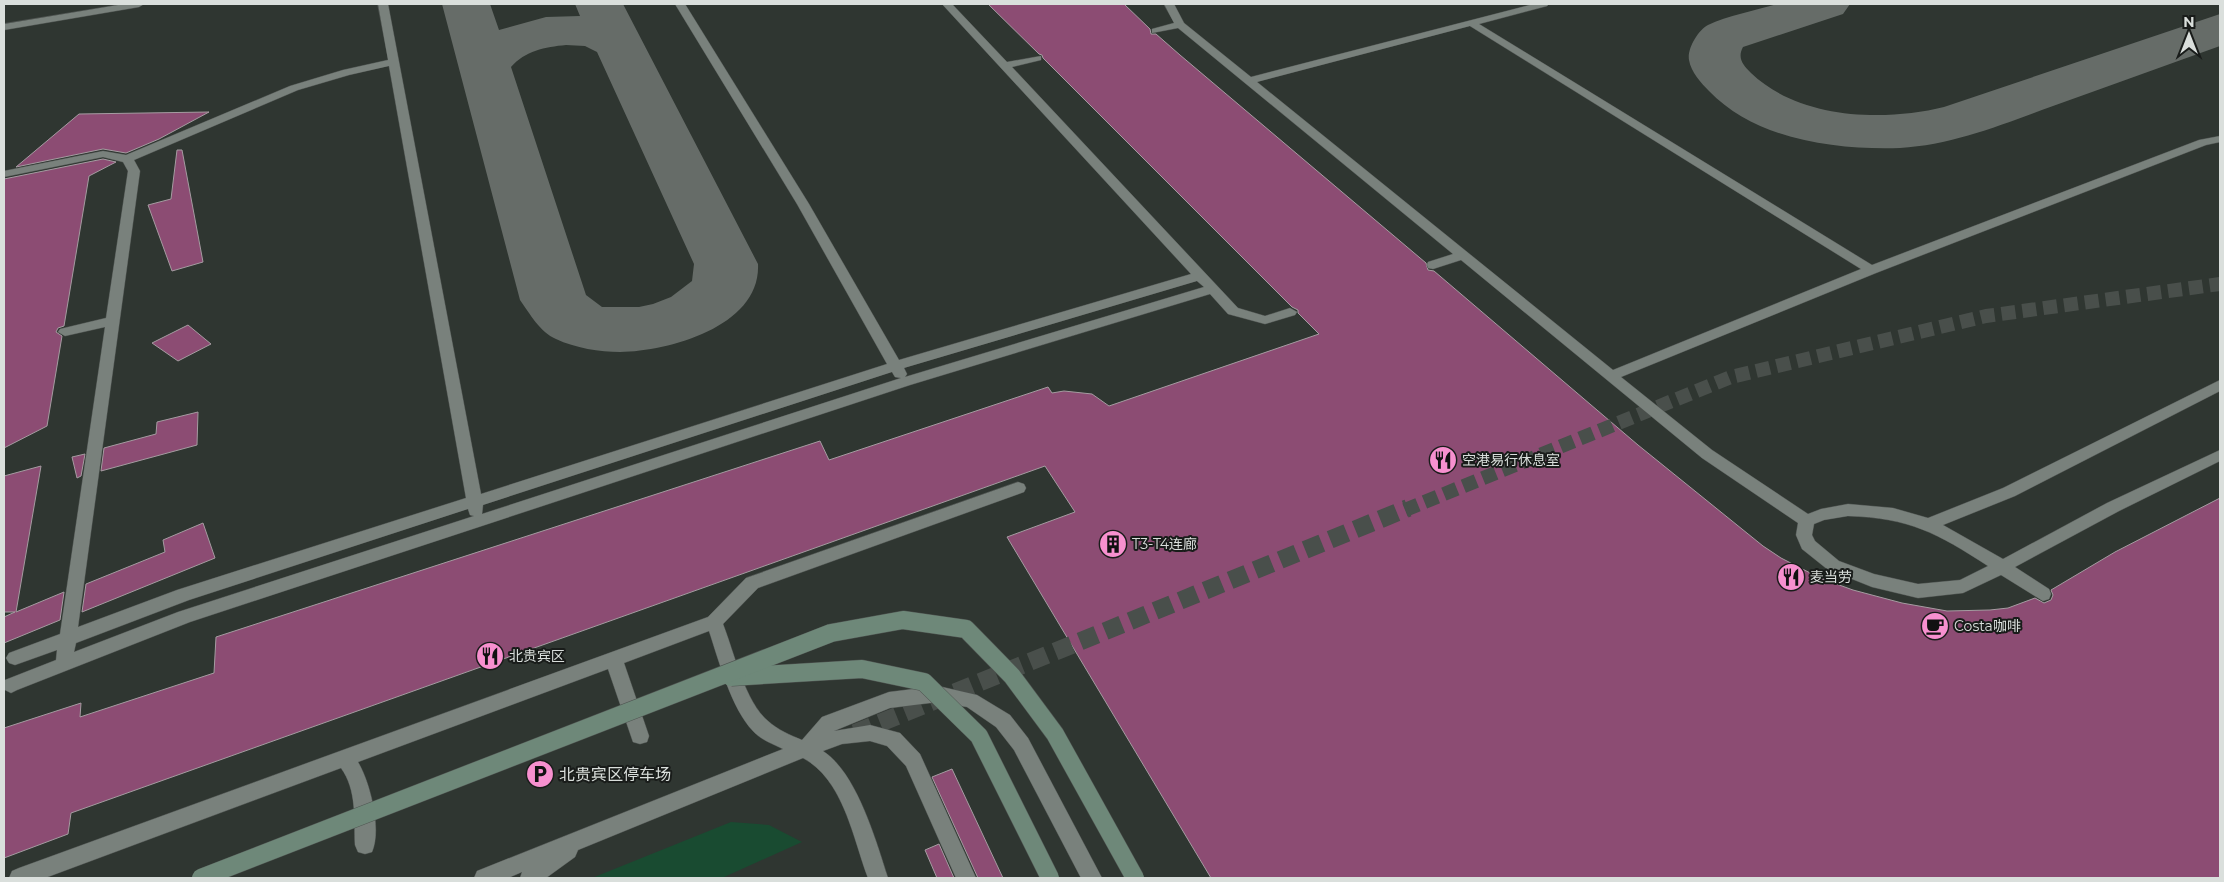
<svg xmlns="http://www.w3.org/2000/svg" width="2224" height="882" viewBox="0 0 2224 882" font-family="Montserrat,'Noto Sans SC',sans-serif">
<style>
.green{fill:#194b31}
.lines{fill:none;stroke-linecap:round;stroke-linejoin:round}
.taxiway{fill:#666c68;fill-rule:evenodd}
.building{fill:#8c4c73;stroke:#a59ca1}
.minor-tunnel-far1{stroke:#494f4b;stroke-width:14;stroke-dasharray:14 7;stroke-linecap:butt}
.minor-tunnel{stroke:#494f4b;stroke-width:18;stroke-dasharray:18 9;stroke-linecap:butt}
.service-casing{stroke:#4e5350;stroke-width:1}
.service{fill:#79817c;fill-rule:evenodd}
.secondary-bridge-casing{stroke:#4e5350;stroke-width:19;stroke-linecap:butt}
.secondary-bridge{stroke:#6e8879;stroke-width:18}
.labels{text-anchor:middle;stroke-width:4;stroke-linejoin:round;paint-order:stroke}
.poi-label{font-size:14px;fill:#dadfdc;stroke:#191c1a;text-anchor:start}
.near-poi-label{font-size:16px;fill:#dadfdc;stroke:#191c1a;text-anchor:start}
</style>
<rect width="100%" height="100%" fill="#2f3631"/>
<polygon class="green" points="731,822 769,825 802,842 722,878 592,878"/>
<g class="lines">
<g class="taxiway">
<path d="M 442,4 L 490,4 L 499,30 L 546,17 L 580,16 L 575,4 L 623,4 L 758,264 C 761,326 670,351 620,352 C 600,352 575,348 556,339 C 540,332 530,314 520,300 ZM 566,45 L 585,46 L 597,52 L 694,264 L 692,281 L 671,297 L 653,304 L 639,307 L 602,307 L 586,295 L 511,67 C 525,51 545,47 566,45 Z"/>
<path d="M 1777,4 L 1850,4 L 1843,14 L 1743,47 C 1737,58 1743,65 1751,73 C 1799,119 1883,122 1944,107 L 2220,14 L 2220,46 C 2164,66 2109,86 2053,106 C 2004,124 1953,145 1900,148 C 1836,150 1756,140 1709,91 C 1701,83 1691,72 1689,60 C 1687,49 1698,30 1708,25 C 1726,16 1757,10 1777,4 Z"/>
</g>
</g>
<g class="building">
<polygon points="988,4 1124,4 1150,29 1151,34 1156,34 1180,55 1426,263 1428,270 1434,271 1638,445 1763,546 1781,558 1820,578 1853,590 1902,603 1947,611 1990,610 2008,608 2035,598 2044,603 2051,600 2053,595 2051,590 2115,552 2220,498 2220,878 1211,878 1007,537 1075,512 1045,466 71,813 68,834 4,858 4,728 81,703 80,717 214,673 216,637 820,441 829,460 1048,387 1052,393 1064,391 1092,394 1109,406 1319,334 1298,313 1298,310 1292,307 1043,58 1042,55 1039,54"/>
<polygon points="209,112 159,139 126,153 103,149 16,167 79,114"/>
<polygon points="177,150 182,150 203,262 172,271 148,205 171,199"/>
<polygon points="103,159 116,162 89,176 64,326 58,328 56,332 62,336 47,426 4,448 4,179"/>
<polygon points="188,325 211,344 178,361 152,343"/>
<polygon points="198,412 197,445 101,471 104,448 156,434 157,422"/>
<polygon points="85,454 81,476 77,478 72,457"/>
<polygon points="41,466 16,612 64,592 60,620 4,643 4,617 15,612 4,612 4,476"/>
<polygon points="203,523 215,558 82,612 86,584 165,552 163,540"/>
<polygon points="952,769 1003,878 978,878 932,777"/>
<polygon points="939,844 954,878 937,878 925,850"/>
</g>
<g class="lines">
<polyline class="minor-tunnel-far1" points="1405,510 1731,377 1986,316 2220,284"/>
<polyline class="minor-tunnel" points="855,733 1408,508"/>
<g class="service-casing">
<g id="service">
<polygon points="124,4 144,4 139,7 4,30 4,24"/>
<path d="M 378,4 L 388,4 L 481,494 L 887,364 L 797,204 L 675,4 L 685,4 L 809,204 L 899,360 L 1191,274 L 942,4 L 952,4 L 1007,62 L 1041,56 L 1041,60 L 1012,67 L 1238,308 L 1265,316 L 1290,308 L 1297,312 L 1295,315 L 1265,324 L 1228,314 L 1210,294 L 910,385 L 190,622 L 17,690 L 11,693 L 5,690 L 5,680 L 56,660 L 57,650 L 15,665 L 9,663 L 6,658 L 9,653 L 60,634 L 105,327 L 65,336 L 58,332 L 60,329 L 106,318 L 128,171 L 123,162 L 103,157 L 4,177 L 4,171 L 103,151 L 126,155 L 290,86 L 343,70 L 388,60 ZM 389,66 L 466,498 L 177,590 L 78,627 L 140,171 L 134,160 L 298,90 L 349,75 ZM 1197,281 L 1204,287 L 905,377 L 907,374 L 904,368 ZM 892,372 L 895,377 L 901,378 L 482,514 L 483,505 ZM 468,509 L 470,515 L 474,516 L 178,612 L 74,652 L 76,643 L 189,600 Z"/>
<path d="M 1164,4 L 1174,4 L 1184,23 L 1251,77 L 1534,4 L 1549,4 L 1547,6 L 1479,24 L 1872,265 L 2199,140 L 2220,136 L 2220,142 L 2206,145 L 1876,273 L 1621,377 L 1712,450 L 1808,514 L 1821,509 L 1848,504 L 1893,508 L 1928,518 L 2003,488 L 2220,380 L 2220,391 L 2015,496 L 1943,525 L 2003,559 L 2107,503 L 2220,450 L 2220,461 L 2119,511 L 2015,567 L 2049,589 L 2051,594 L 2049,599 L 2043,601 L 2001,575 L 1963,593 L 1918,598 L 1872,587 L 1827,569 L 1802,549 L 1796,535 L 1798,523 L 1702,458 L 1461,260 L 1433,269 L 1428,268 L 1427,265 L 1428,262 L 1453,254 L 1178,28 L 1152,33 L 1152,29 L 1174,23 ZM 1470,26 L 1861,269 L 1613,370 L 1257,82 ZM 1848,516 C 1910,518 1937,533 1988,566 L 1960,580 L 1918,584 L 1874,574 L 1839,561 L 1815,541 L 1812,535 L 1814,524 L 1824,520 Z"/>
<path d="M 1018,482 L 1024,484 L 1026,488 L 1024,492 L 758,588 L 723,624 C 734,652 745,702 768,721 C 778,730 790,735 802,740 L 822,717 L 889,692 L 938,686 L 977,695 L 1010,715 L 1028,738 L 1102,878 L 1081,878 L 1014,750 L 996,727 L 967,707 L 938,702 L 890,708 L 834,731 L 870,725 L 900,733 L 920,754 L 976,878 L 956,878 L 906,766 L 887,746 L 870,741 L 842,744 L 823,751 C 857,773 876,841 888,878 L 868,878 C 853,839 844,780 803,758 L 578,850 L 575,857 L 546,878 L 520,878 L 522,872 L 508,878 L 474,878 L 477,871 L 783,749 C 773,744 761,740 753,731 C 731,708 719,661 709,631 L 624,663 L 649,736 L 647,742 L 640,744 L 633,742 L 608,669 L 358,762 C 370,782 382,829 372,852 L 365,854 L 358,852 L 355,845 C 354,819 357,790 341,768 L 45,878 L 9,878 L 12,871 L 19,868 L 708,617 L 746,578 Z"/>
</g>
</g>
<use href="#service" class="service"/>
<g class="secondary-bridge-casing">
<g id="secondary-bridge">
<polyline points="731,677 862,669 924,682 979,736 1050,878"/>
<polyline points="201,878 831,633 903,620 966,629 1012,676 1055,734 1135,878"/>
</g>
</g>
<use href="#secondary-bridge" class="secondary-bridge"/>
</g>
<defs>
<g id="restaurant-disc" transform="scale(1.4375)"><circle r="9.5" fill="#f790cf" stroke="#191c1a"/><path d="M-5-6h1v4h1v-4h1v4h1v-4h1v5L-1.5 .5V6h-2V.5L-5-1ZM5-6V6H3V1.5H1.5Q1.5-4 5-6Z" fill="#111"/></g>
<g id="building-disc" transform="scale(1.4375)"><circle r="9.5" fill="#f790cf" stroke="#191c1a"/><path d="M-4-6H4V6H1V3H-1V6H-4ZM-2.5-4.3h1.7v1.8h-1.7ZM.8-4.3h1.7v1.8H.8ZM-2.5-1h1.7V.8h-1.7ZM.8-1h1.7V.8H.8Z" fill="#111"/></g>
<g id="cafe-disc" transform="scale(1.4375)"><circle r="9.5" fill="#f790cf" stroke="#191c1a"/><path d="M-5.5-4.5H6V0H3Q3 3.5 0 3.5H-2.5Q-5.5 3.5-5.5 0ZM3-3.2v2h1.7v-2ZM-6 4.5H4V6H-6Z" fill="#111"/></g>
<g id="parking-disc" transform="scale(1.4375)"><circle r="9.5" fill="#f790cf" stroke="#191c1a"/><path d="M-3.5-5.5H1a3.5 3.5 0 0 1 0 7H-1V5.5H-3.5ZM-1-3.4V-.6H.8a1.4 1.4 0 0 0 0-2.8Z" fill="#111"/></g>
</defs>
<g fill-rule="evenodd">
<use href="#restaurant-disc" x="1443" y="460"/>
<use href="#building-disc" x="1113" y="544"/>
<use href="#restaurant-disc" x="1791" y="577"/>
<use href="#cafe-disc" x="1935" y="626"/>
<use href="#restaurant-disc" x="490" y="656"/>
<use href="#parking-disc" x="540" y="774"/>
</g>
<g class="labels">
<g class="poi-label">
<text x="1462" y="465">空港易行休息室</text>
<text x="1132" y="549">T3-T4连廊</text>
<text x="1810" y="582">麦当劳</text>
<text x="1954" y="631">Costa咖啡</text>
<text x="509" y="661">北贵宾区</text>
</g>
<g class="near-poi-label">
<text x="559" y="780">北贵宾区停车场</text>
</g>
</g>
<rect width="2224" height="882" fill="none" stroke="#dadfdc" stroke-width="10"/>
<g transform="translate(2189 35)" stroke="#191c1a" stroke-width="4" paint-order="stroke">
<path d="M0-4L9 19L0 12L-9 19Z" fill="#dadfdc"/>
<text y="-8" font-size="14" font-weight="bold" text-anchor="middle" fill="#dadfdc">N</text>
</g>
</svg>
